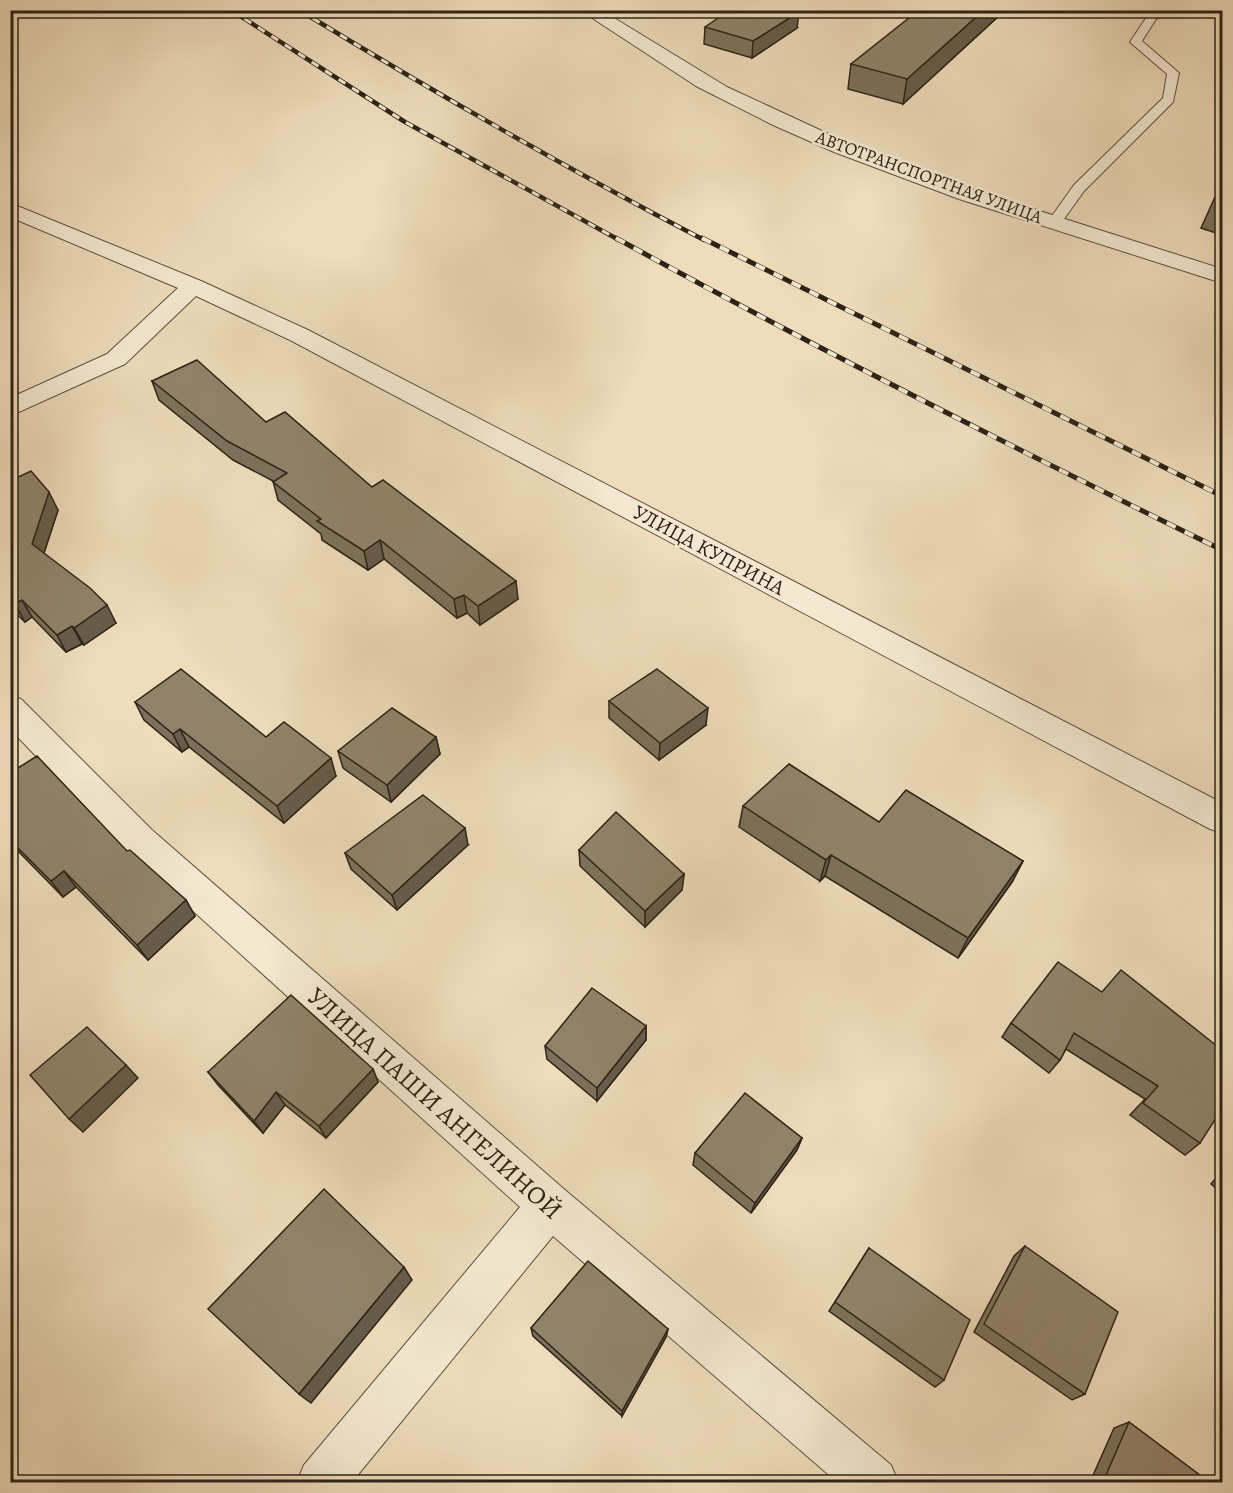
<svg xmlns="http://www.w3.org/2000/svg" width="1233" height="1493" viewBox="0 0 1233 1493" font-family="Alegreya,serif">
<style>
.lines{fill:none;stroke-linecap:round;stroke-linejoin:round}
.lane-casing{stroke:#5c513f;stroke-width:2}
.street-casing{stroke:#5c513f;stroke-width:2}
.lane{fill:#f4e8d2;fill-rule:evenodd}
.street{fill:#f4e8d2;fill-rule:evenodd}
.rail-far1-casing{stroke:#2c2316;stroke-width:4.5}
.rail-casing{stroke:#2c2316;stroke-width:5}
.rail-far1{stroke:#f4e8d2;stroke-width:3;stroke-dasharray:8;stroke-linecap:butt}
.rail{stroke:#f4e8d2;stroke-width:4;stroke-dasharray:10;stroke-linecap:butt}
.wall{fill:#7d715c;stroke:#2c2316;stroke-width:1.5}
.shaded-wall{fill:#665c4b;stroke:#2c2316;stroke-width:1.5}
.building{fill:#91836b;stroke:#2c2316;stroke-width:1.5}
.labels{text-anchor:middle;stroke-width:5;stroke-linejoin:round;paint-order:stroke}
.far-street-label{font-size:18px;fill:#2c2316;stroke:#f4e8d2}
.street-label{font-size:21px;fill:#2c2316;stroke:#f4e8d2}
.near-street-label{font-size:26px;fill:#2c2316;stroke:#f4e8d2}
</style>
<rect width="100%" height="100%" fill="#eedcba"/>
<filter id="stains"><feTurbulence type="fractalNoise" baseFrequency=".00333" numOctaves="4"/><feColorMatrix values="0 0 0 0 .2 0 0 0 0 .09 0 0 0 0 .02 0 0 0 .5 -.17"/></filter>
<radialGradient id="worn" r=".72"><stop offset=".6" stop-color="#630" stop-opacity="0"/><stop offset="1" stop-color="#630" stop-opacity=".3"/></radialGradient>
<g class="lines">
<g class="lane-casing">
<polygon id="lane" points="1159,10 1175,10 1156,19 1142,41 1179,73 1173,102 1084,191 1059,226 1049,226 1047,223 1074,185 1163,98 1167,74 1130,42 1148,15"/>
</g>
<g class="street-casing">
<g id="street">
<polygon points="580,10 601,10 727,87 848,143 974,190 1222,269 1222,283 959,199 834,152 773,125 696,86"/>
<polygon points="10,203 201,281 308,330 1222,803 1222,833 1210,829 290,340 196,296 125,364 10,416 10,398 107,354 178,288 10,217"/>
<polygon points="10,696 21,699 152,830 565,1190 891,1465 898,1482 837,1482 553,1236 352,1482 297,1482 304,1465 520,1207 128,852 10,729"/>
</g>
</g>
<use href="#lane" class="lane"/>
<use href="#street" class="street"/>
<g class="rail-far1-casing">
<g id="rail-far1">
<polyline points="231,10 405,122 619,240"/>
<path d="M 299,10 C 432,91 566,168 704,240"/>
</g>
</g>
<g class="rail-casing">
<g id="rail">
<path d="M 616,238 C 815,348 1018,450 1222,550"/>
<polyline points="702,238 1222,496"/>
</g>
</g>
<use href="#rail-far1" class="rail-far1"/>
<use href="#rail" class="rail"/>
</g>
<g class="wall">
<polygon points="1002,13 903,104 848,89 851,64"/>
<polygon points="705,27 797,28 752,58 704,44"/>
<polygon points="1222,185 1222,235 1201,228 1215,197"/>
<polygon points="152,381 266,422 372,487 518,599 480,625 467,613 457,618 384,559 368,570 322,540 321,534 278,500 273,481 233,460 159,400"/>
<polygon points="10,481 58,510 44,553 116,623 84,645 82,644 66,652 32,617 25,622 10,608"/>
<polygon points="609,701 706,725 659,760 609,718"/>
<polygon points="135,702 266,737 336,776 284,823 189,747 182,752 144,720"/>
<polygon points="436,737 440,754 391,802 343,768 338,751"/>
<polygon points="10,773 127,851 186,900 195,916 148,960 76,887 63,897 17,850 10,854"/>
<polygon points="743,806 879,822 1023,861 1012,882 958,958 825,876 820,881 739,827"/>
<polygon points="468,845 397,910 351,869 345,853"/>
<polygon points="579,850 684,874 682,890 645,927 580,866"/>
<polygon points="1102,992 1200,1143 1185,1155 1130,1115 1145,1099 1066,1049 1060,1060 1049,1073 1002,1037 1011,1023"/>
<polygon points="646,1026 646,1040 597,1101 547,1059 545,1046"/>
<polygon points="373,1069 378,1082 326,1138 285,1105 263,1133 218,1085 208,1072"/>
<polygon points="802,1138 797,1150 751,1213 693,1165 695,1153"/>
<polygon points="1222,1171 1222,1193 1211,1184"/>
<polygon points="1025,1246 1085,1394 1072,1400 974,1332 1014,1256"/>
<polygon points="869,1248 944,1380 935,1387 829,1311"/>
<polygon points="531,1328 668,1329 666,1337 622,1416 533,1336"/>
<polygon points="1129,1422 1209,1482 1090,1482 1114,1428"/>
</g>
<g class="shaded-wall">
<polygon points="984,10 1003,10 1002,13 903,104 907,79"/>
<polygon points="799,12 797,28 752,58 753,41"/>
<polygon points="49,492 58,510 41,562 32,544"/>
<polygon points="380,540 384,559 368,570 364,551"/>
<polygon points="516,581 518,599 480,625 478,606"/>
<polygon points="464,595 467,613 457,618 454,599"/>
<polygon points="22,600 32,617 25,622 15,604"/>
<polygon points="107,605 116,623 84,645 74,628"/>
<polygon points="72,626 82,644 66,652 57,635"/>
<polygon points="708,708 706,725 659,760 660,743"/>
<polygon points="180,729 189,747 182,752 173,734"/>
<polygon points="436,737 440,754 391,802 387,785"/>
<polygon points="331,758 336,776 284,823 277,806"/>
<polygon points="465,828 468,845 397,910 392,895"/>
<polygon points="10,842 17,850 10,854"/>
<polygon points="831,855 825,876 820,881 826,860"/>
<polygon points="1023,861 1012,882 958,958 968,938"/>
<polygon points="64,871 76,887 63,897 51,881"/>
<polygon points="684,874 682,890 645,927 645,911"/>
<polygon points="186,900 195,916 148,960 137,945"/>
<polygon points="646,1026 646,1040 597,1101 597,1088"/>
<polygon points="126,1065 138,1078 83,1132 69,1119"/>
<polygon points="373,1069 378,1082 326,1138 319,1126"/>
<polygon points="276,1092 285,1105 263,1133 254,1121"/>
<polygon points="802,1138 797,1150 751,1213 755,1203"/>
<polygon points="404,1267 412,1280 311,1403 299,1394"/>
<polygon points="668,1329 666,1337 622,1416 622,1411"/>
</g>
<g class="building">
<polygon points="730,10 795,10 799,12 753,41 705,27"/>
<polygon points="919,10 984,10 907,79 851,64"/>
<polygon points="1222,185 1222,199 1215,197"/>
<polygon points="197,360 266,422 285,412 372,487 383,480 516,581 478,606 464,595 454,599 380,540 364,551 317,521 321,519 273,482 287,473 227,441 152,381"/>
<polygon points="31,471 49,492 32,544 90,588 107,605 74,628 72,626 57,635 22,600 15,604 10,601 10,481"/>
<polygon points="181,669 266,737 284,722 331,758 277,806 180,729 173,734 135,702"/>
<polygon points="657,669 708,708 660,743 609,701"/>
<polygon points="392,708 436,737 387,785 338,751"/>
<polygon points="37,756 127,851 130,850 186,900 137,945 64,871 51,881 10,840 10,773"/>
<polygon points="789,764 879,822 906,790 1023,861 968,938 831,855 826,860 743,806"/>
<polygon points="423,795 465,828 392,895 345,853"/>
<polygon points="616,812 684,874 645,911 579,850"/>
<polygon points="1058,962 1102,992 1121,970 1222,1050 1222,1109 1200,1143 1143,1103 1158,1086 1074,1033 1060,1060 1011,1023"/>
<polygon points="592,988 646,1026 597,1088 545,1046"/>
<polygon points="291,995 373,1069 319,1126 276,1092 254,1121 208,1072"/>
<polygon points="87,1027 126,1065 69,1119 30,1075"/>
<polygon points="745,1093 802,1138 755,1203 695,1153"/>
<polygon points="324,1189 404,1267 299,1394 208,1309"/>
<polygon points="1025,1246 1118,1312 1085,1394 984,1324"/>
<polygon points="869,1248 970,1320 944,1380 835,1302"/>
<polygon points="588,1261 668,1329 622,1411 531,1328"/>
<polygon points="1129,1422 1209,1482 1103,1482"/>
</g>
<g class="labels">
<g class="far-street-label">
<text transform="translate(929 177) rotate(20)" y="6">АВТОТРАНСПОРТНАЯ УЛИЦА</text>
</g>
<g class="street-label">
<text transform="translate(709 550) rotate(28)" y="7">УЛИЦА КУПРИНА</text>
</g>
<g class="near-street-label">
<text transform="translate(435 1103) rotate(42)" y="9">УЛИЦА ПАШИ АНГЕЛИНОЙ</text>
</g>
</g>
<rect width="1233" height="1493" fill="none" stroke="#eedcba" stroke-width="36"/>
<rect x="12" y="12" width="1209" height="1469" fill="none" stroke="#2c2316" stroke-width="3"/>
<rect x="18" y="18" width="1197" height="1457" fill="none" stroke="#2c2316" stroke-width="1.5"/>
<rect width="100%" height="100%" filter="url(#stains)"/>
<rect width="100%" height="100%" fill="url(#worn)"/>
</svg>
